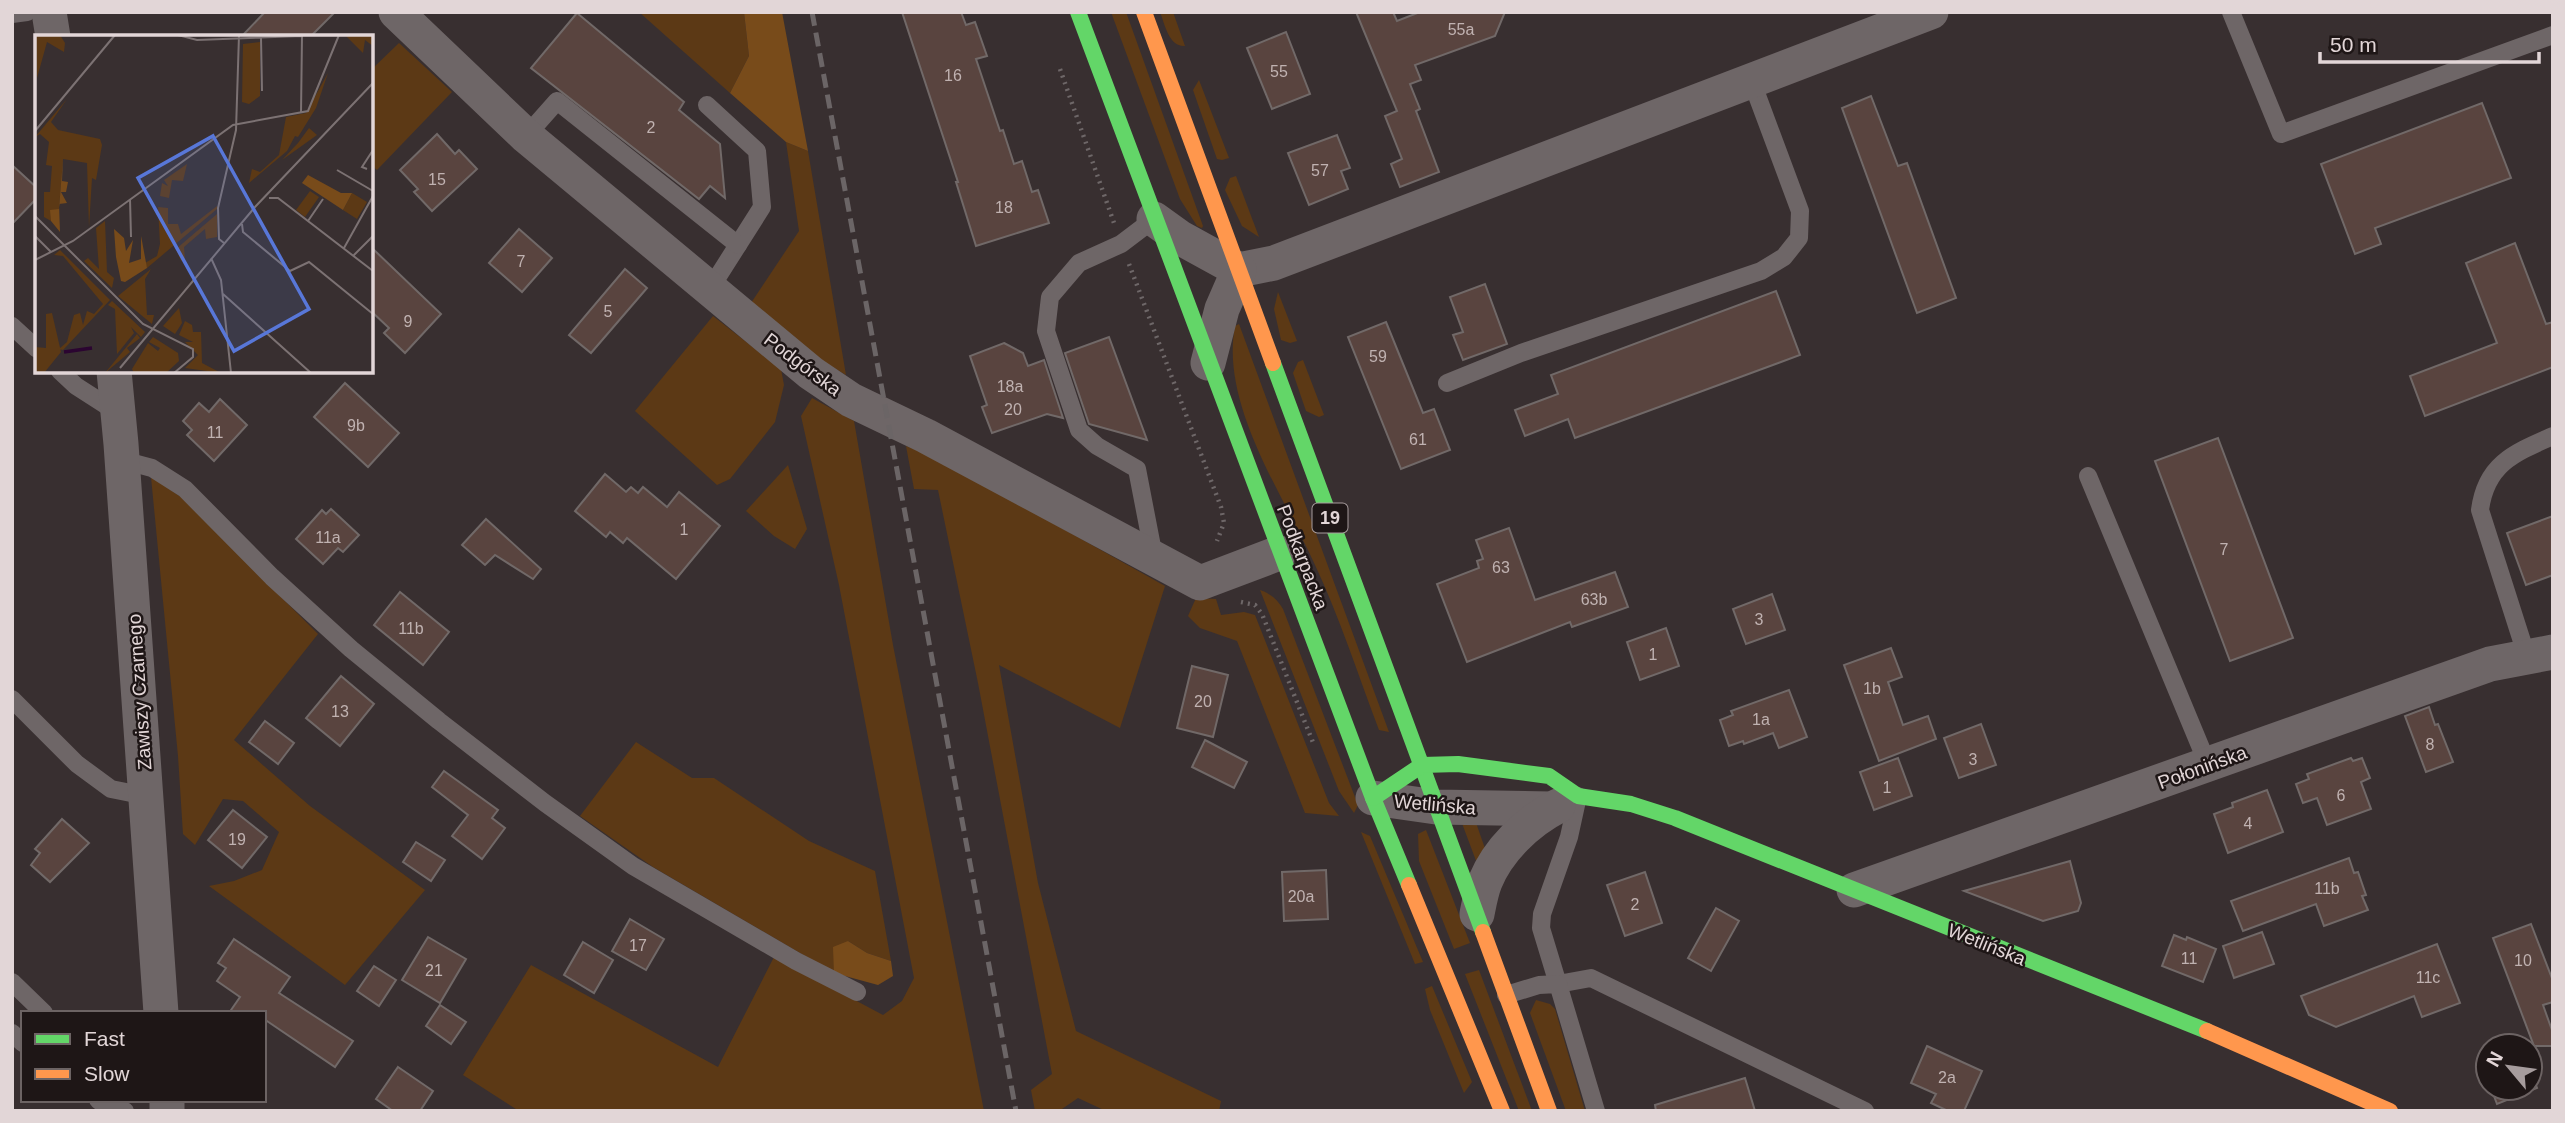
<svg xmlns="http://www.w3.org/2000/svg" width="2565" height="1123" viewBox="0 0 2565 1123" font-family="Arial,sans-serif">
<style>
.green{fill:#5c3915}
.forest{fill:#784b1a}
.building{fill:#59443f;stroke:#716968;stroke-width:2}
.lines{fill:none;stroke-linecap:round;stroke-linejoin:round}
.path{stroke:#6e6768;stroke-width:4.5;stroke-dasharray:2 5;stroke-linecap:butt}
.lane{stroke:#6e6667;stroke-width:18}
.street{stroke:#6e6667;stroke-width:35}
.fast{stroke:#63d668;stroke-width:16}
.slow{stroke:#ff974d;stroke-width:16}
.rail{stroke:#6b6566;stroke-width:5;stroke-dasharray:14 7;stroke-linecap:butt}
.labels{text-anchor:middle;stroke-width:5;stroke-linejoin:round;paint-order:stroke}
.number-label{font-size:16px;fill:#c0b2b1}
.shield{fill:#1e1616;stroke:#a79c9d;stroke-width:2}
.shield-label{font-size:18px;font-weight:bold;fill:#e2d6d7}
.street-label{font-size:19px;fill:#e2d6d7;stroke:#1e1616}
.inset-river{fill:none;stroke:#2b0531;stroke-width:3.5}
.inset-road{fill:none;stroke:#7c7273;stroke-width:2}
.view{fill:#5877d8;fill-opacity:0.15;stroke:#5877d8;stroke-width:3.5}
.inset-edge{fill:none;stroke:#e2d6d7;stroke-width:3.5}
</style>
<rect width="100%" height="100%" fill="#382f30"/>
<g class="green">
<polygon points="639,12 744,12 749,56 730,93"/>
<polygon points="1111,12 1126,12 1203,226 1202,228 1197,226 1180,199"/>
<path d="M 1160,12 L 1173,12 L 1185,46 C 1169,47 1165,25 1160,12 Z"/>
<polygon points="399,43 452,92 377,170 371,165 371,70"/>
<polygon points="1199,80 1229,158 1222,160 1217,159 1193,90"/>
<polygon points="786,142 808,151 846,375 815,357 751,303 799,231"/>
<polygon points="1236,176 1259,237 1242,226 1225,190 1230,178"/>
<polygon points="1278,292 1297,341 1290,343 1281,340 1274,309"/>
<polygon points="713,316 781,369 784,385 775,422 730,479 717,485 635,411"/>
<path d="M 1239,324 L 1389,732 L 1379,730 C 1358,675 1340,618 1315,565 C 1283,494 1220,405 1235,326 Z"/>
<polygon points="1303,360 1324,415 1319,417 1306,411 1293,373 1298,362"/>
<polygon points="812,398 854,421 893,645 984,1111 519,1111 463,1075 531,965 718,1067 774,957 883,1015 902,1001 914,978 839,585 801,416"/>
<polygon points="906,446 935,457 1165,586 1120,728 999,665 1038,883 1076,1031 1221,1101 1219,1111 1106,1111 1078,1098 1059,1111 1035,1111 1031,1090 1052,1074 978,683 938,490 914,489"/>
<polygon points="788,465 807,529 795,549 774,536 746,511"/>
<polygon points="151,477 181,497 318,634 234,740 310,806 425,890 345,985 209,886 234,881 262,870 279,832 243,801 223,799 195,845 183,834 178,756"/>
<path d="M 1260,590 C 1271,594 1277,599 1283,609 L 1358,805 L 1354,813 L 1339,791 Z"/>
<polygon points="1196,598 1216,599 1221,615 1244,612 1255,615 1329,803 1339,816 1305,813 1237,641 1200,628 1188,616"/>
<polygon points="636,742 692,778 714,778 809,841 875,871 891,961 867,953 848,941 834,973 653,867 580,816"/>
<polygon points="1474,817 1489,860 1481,874 1460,818"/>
<polygon points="1426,830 1470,943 1454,949 1419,861 1418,834"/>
<polygon points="1361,832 1370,836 1423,962 1415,964"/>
<polygon points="1479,970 1532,1111 1519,1111 1465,974"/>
<polygon points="1432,986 1472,1082 1464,1093 1430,1010 1425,989"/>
<polygon points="1536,1000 1550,1004 1555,1009 1585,1111 1566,1111 1530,1013"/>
</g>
<g class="forest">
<polygon points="744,12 782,12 808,151 786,142 730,93 749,56"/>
<polygon points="848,941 867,953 891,961 893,976 878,985 834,973 833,947"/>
</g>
<g class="building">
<polygon points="265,12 335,12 310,37 241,37"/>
<polygon points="902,12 961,12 966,25 975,22 987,56 976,59 1000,131 1003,130 1014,164 1022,161 1032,192 1038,190 1049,223 976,246 956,182 958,182"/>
<polygon points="1356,12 1393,12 1397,21 1420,12 1505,12 1495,36 1415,65 1421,80 1410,84 1420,109 1416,111 1439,172 1400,187 1391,164 1402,159 1385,116 1397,111"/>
<polygon points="577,13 684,102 679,110 720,144 725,198 710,186 699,199 531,68"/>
<polygon points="1286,32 1310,94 1272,109 1247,48"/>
<polygon points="1871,96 1898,166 1907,163 1956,298 1917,313 1842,108"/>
<polygon points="2482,103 2511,178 2375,228 2381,244 2355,254 2321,164"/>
<polygon points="437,134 455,154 459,150 477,169 432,211 414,192 418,189 400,170"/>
<polygon points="1337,135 1350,168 1341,171 1348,189 1309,205 1288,153"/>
<polygon points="12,165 37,188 37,198 12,224"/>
<polygon points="519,229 552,258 522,292 489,263"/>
<polygon points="2515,243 2546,324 2553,322 2553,367 2425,416 2410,376 2497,343 2466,263"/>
<polygon points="371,247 441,314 405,353 384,333 389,328 371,311"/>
<polygon points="625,269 647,288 591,353 569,335"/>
<polygon points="1485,284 1507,344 1463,360 1453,335 1463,332 1450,297"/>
<polygon points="1776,291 1800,355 1575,438 1568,419 1525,436 1515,410 1558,394 1551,375"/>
<polygon points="1386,322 1423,413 1434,409 1450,450 1401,469 1348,337"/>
<polygon points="1109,337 1147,440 1089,424 1065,353"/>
<polygon points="1004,343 1023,353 1028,366 1044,360 1063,418 1047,414 992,433 982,407 987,405 970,356"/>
<polygon points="345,383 399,433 368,467 314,417"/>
<polygon points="220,399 247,425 214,461 187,435 192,430 183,421 199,403 209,412"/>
<polygon points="2218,438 2293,638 2230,661 2155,461"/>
<polygon points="605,474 626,492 631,487 638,493 643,487 667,507 679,492 720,526 676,579 627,538 623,543 610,532 606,537 575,511"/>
<polygon points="331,509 359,535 343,552 338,548 323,564 296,539 322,510 326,514"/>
<polygon points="2553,516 2553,575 2526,585 2507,533"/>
<polygon points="486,519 541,569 533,579 495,555 485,565 462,545"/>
<polygon points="1509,528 1535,600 1615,572 1628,607 1572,627 1570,622 1467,662 1437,584 1479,568 1477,561 1483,559 1476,540"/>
<polygon points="400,592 449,632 423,665 374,625"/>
<polygon points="1772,594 1785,630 1746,644 1733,609"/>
<polygon points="1666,628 1679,666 1640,680 1627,642"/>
<polygon points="1891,648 1902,677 1888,682 1903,725 1928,716 1936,739 1879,761 1844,665"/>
<polygon points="1192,666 1228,675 1213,737 1177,728"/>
<polygon points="341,676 374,704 340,746 306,718"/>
<polygon points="1789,690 1807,737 1779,748 1773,733 1744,744 1743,741 1729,746 1720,720 1733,715 1731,711"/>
<polygon points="2429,707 2435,725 2438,724 2453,762 2426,772 2405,716"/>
<polygon points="265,721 294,743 278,764 249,742"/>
<polygon points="1981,724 1996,765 1959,778 1944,738"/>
<polygon points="1205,740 1247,762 1234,788 1192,767"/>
<polygon points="1898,758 1912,796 1874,810 1860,772"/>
<polygon points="2351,758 2353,761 2362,758 2370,778 2361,782 2371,809 2327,825 2317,798 2303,803 2296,784 2309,779 2307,774"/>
<polygon points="444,771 498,810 492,818 505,828 482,859 452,836 468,815 432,787"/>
<polygon points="2267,790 2283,832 2228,853 2214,814 2233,807 2232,803"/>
<polygon points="233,810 267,837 242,868 208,840"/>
<polygon points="62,819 89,843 50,882 31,865 40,853 35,849"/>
<polygon points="416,842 445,860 431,881 403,862"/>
<polygon points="2349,858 2354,873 2358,872 2366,895 2362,896 2368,910 2324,926 2316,904 2243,931 2231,901"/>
<polygon points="2070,861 2081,903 2078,911 2043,921 1964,891"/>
<polygon points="1326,870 1328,919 1284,921 1282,872"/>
<polygon points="1645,872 1662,923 1625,936 1607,885"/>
<polygon points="1716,908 1739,921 1711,971 1688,958"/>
<polygon points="630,919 664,939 646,970 612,951"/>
<polygon points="2531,924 2553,981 2553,1002 2543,1005 2553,1033 2553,1046 2534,1046 2493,938"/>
<polygon points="2262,932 2274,964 2234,978 2223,946"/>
<polygon points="2174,935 2186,940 2187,937 2216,949 2203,982 2162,966"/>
<polygon points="428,937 466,959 440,1003 402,980"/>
<polygon points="234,939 290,977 279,993 353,1041 335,1067 264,1019 264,1013 229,1013 240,997 217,981 226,968 218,963"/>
<polygon points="583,942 613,960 594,993 564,975"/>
<polygon points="2437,944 2460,1003 2422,1017 2414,996 2336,1027 2309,1015 2301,996"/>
<polygon points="374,966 396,980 379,1006 357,991"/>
<polygon points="440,1005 466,1022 451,1044 426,1026"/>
<polygon points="1927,1046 1982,1071 1964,1111 1948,1111 1931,1103 1936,1094 1911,1083"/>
<polygon points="398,1067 433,1091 420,1111 393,1111 376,1099"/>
<polygon points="2530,1070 2537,1088 2497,1104 2491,1088 2530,1088"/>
<polygon points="1745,1078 1755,1111 1656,1111 1655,1105"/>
</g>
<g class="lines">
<g class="path">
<polyline points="1060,69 1114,223"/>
<polyline points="1129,264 1221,507 1224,523 1217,541"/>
<polyline points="1241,602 1255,605 1262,614 1314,745"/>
</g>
<g class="lane">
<polyline points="2231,12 2281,134 2553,35"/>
<polyline points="12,14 27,12"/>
<polyline points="707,105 757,151 762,207 710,289"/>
<polyline points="526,136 557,101 738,245"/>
<polyline points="1154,219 1121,244 1079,263 1050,297 1046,331 1079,430 1097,446 1137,469 1154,557"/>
<polyline points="12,326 37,349"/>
<polyline points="60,371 76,386 118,413"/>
<polyline points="1447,383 1521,353 1761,271 1784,257 1799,238 1800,211 1752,82"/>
<polyline points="122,460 152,468 185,489 272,577 351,649 439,721 545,803 633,866 796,961 857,992"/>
<polyline points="2088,476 2208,765"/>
<path d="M 2527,657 L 2480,510 C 2486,464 2514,453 2553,436"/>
<polyline points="12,699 77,764 111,789 146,796"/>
<polyline points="1578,796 1569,837 1542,914 1541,928 1558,984 1591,978 1865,1111"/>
<polyline points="12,982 44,1013"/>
<polyline points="1506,995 1539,985 1558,984 1596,1111"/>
<polyline points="12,1033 23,1043"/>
<polyline points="98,1100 107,1107 125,1111"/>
</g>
<g class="street">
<polyline points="49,12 53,37"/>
<polyline points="396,12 526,136 811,373 851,400 926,436 1200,583 1279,553"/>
<polyline points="1154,219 1179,237 1239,270 1274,263 1931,12"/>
<polyline points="1208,363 1222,309 1239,270"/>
<polyline points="114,371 121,444 161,1013"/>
<polyline points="1373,798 1436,807 1551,809"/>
<polyline points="1854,890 2490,664 2553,652"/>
<path d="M 1477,914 C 1479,904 1481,892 1485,882 C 1498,850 1527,822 1558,806"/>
<polyline points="167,1100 167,1111"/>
</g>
<g class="fast">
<polyline points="1078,12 1373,798 1409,885"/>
<polyline points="1273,363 1483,932"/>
<polyline points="1373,798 1422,765 1458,764 1549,776 1578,796 1631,804 1675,818 2207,1031"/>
</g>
<g class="slow">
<polyline points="1144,12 1273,363"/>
<polyline points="1409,885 1502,1111"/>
<polyline points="1483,932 1549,1111"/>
<polyline points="2207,1031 2390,1111"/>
</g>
<polyline class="rail" points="812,12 1016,1111"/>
</g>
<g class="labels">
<g class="number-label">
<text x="1461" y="35">55a</text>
<text x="1279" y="77">55</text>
<text x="953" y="81">16</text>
<text x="651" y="133">2</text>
<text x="1320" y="176">57</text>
<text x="437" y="185">15</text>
<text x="1004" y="213">18</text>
<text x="521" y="267">7</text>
<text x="608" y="317">5</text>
<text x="408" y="327">9</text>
<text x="1378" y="362">59</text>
<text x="1010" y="392">18a</text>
<text x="1013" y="415">20</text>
<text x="356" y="431">9b</text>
<text x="215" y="438">11</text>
<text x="1418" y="445">61</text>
<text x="684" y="535">1</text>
<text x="328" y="543">11a</text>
<text x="2224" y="555">7</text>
<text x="1501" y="573">63</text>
<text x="1594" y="605">63b</text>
<text x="1759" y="625">3</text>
<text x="411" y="634">11b</text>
<text x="1653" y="660">1</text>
<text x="1872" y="694">1b</text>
<text x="1203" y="707">20</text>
<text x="340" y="717">13</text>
<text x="1761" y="725">1a</text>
<text x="2430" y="750">8</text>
<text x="1973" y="765">3</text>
<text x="1887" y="793">1</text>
<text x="2341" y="801">6</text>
<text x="2248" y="829">4</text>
<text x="237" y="845">19</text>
<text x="2327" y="894">11b</text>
<text x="1301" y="902">20a</text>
<text x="1635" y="910">2</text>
<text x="638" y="951">17</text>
<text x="2189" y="964">11</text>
<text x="2523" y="966">10</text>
<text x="434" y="976">21</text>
<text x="2428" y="983">11c</text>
<text x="1947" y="1083">2a</text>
</g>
<rect class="shield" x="1312.5" y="503.5" width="35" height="29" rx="5"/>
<g class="shield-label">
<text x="1330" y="524">19</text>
</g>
<g class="street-label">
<text transform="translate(803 364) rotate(37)" y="7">Podgórska</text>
<text transform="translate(1303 557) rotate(69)" y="7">Podkarpacka</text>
<text transform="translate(139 692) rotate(-94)" y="7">Zawiszy Czarnego</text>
<text transform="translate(2202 767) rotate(-20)" y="7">Połonińska</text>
<text transform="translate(1435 804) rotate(5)" y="7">Wetlińska</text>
<text transform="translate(1987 944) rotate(22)" y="7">Wetlińska</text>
</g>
</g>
<g transform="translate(35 35)">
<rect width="338" height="338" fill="#382f30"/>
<path d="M 1,0 L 25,0 L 30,8 L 29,17 L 12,7 L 2,43 ZM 310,0 L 338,0 L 338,11 L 330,5 L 328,18 ZM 225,7 L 225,61 L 214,69 L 207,67 L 208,9 ZM 293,38 L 281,73 L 263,102 L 260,101 L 252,116 L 214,148 L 217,134 L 225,137 L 244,120 L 251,82 L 271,78 ZM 32,64 L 16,87 L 23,95 L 65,104 L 67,110 L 61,145 L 57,143 L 54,192 L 52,128 L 28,124 L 24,174 L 16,186 L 9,182 L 9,157 L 15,157 L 17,131 L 11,130 L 14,107 L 5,99 L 0,102 ZM 274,93 L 282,100 L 247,125 L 263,108 ZM 152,129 L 148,146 L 137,145 L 134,163 L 125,161 L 127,148 L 133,151 L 129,145 ZM 275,156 L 284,162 L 270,182 L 261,175 ZM 317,158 L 332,167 L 322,184 L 308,175 ZM 182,171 L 182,174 L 112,233 L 110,228 L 122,221 L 125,209 L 123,172 L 133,173 L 133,189 L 143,189 L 146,199 ZM 182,179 L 182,202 L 171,204 L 170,194 L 149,212 L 150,224 L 146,226 L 141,214 ZM 70,186 L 72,237 L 79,243 L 77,253 L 49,226 L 53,223 L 64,234 L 61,193 ZM 25,215 L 75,265 L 28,315 L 24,314 L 32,307 L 39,280 L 45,278 L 48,290 L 52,276 L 59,279 L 68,269 L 28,221 L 19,220 ZM 116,234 L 110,244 L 112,280 L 119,280 L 117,289 L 83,261 ZM 77,266 L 110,297 L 106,302 L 96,292 L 99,298 L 82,319 L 80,274 L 73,270 ZM 144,273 L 147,288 L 140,299 L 128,291 ZM 17,278 L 26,317 L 9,338 L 0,338 L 0,312 L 11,313 L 11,279 ZM 150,286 L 157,290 L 158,297 L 166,297 L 167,328 L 186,338 L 150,333 L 163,320 L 150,307 L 158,307 L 144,300 ZM 102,299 L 105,303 L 92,313 L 95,317 L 70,338 ZM 118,302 L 143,318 L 144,326 L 131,338 L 99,338 L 97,334 L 113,308 L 123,316 L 125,313 L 114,307 Z" fill="#5c3915"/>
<path d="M 28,123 L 27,146 L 33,147 L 31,157 L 26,157 L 32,168 L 24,169 L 25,197 L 16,186 L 15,175 L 24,174 ZM 273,140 L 306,158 L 317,158 L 308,175 L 267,148 ZM 79,194 L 89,203 L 91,216 L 98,205 L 94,228 L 106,224 L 106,201 L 107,206 L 112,233 L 90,247 L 86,246 L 81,222 Z" fill="#784b1a"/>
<path class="inset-river" d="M 29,317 L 57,313"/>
<path class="inset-road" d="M 143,0 L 162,5 L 267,1M 226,3 L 227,56M 266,78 L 267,1M 0,96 L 80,0M 332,134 L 327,132 L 338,115M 302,135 L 338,156M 234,163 L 243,163 L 338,236M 95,164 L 96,202M 0,181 L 108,289 L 158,314 L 158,322 L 139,338M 273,186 L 288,164M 207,189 L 208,197 L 255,236 L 274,227 L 338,279M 0,201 L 16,217M 189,208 L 184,204 L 183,173 L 201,95 L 204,0M 309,213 L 338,161M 318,221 L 338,201M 176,223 L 186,245 L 196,338M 0,225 L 38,206 L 198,90 L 273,76 L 304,0M 188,259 L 276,338M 85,333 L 220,172 L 338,48"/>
<path class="view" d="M 178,101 L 274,274 L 199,316 L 103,143 Z"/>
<rect width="338" height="338" class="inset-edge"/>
</g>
<rect width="2565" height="1123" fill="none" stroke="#e2d6d7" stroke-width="28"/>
<rect x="21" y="1011" width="245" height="91" fill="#1e1616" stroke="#6c6363" stroke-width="2"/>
<rect x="35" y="1034" width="35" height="10" fill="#63d668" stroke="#6c6363" stroke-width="2"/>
<text x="84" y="1046" font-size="21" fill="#e2d6d7">Fast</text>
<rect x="35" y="1069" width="35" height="10" fill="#ff974d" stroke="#6c6363" stroke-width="2"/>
<text x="84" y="1081" font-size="21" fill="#e2d6d7">Slow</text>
<g transform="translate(2509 1067) rotate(299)"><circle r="33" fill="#1e1616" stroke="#6c6363" stroke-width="2"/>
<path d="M0-5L12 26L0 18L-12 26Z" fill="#a69c9d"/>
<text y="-10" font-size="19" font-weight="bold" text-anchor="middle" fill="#e2d6d7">N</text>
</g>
<path d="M2320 52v10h219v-10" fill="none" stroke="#e2d6d7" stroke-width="3.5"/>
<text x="2330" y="52" font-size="21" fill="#e2d6d7" stroke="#1e1616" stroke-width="5" paint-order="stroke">50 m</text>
</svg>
